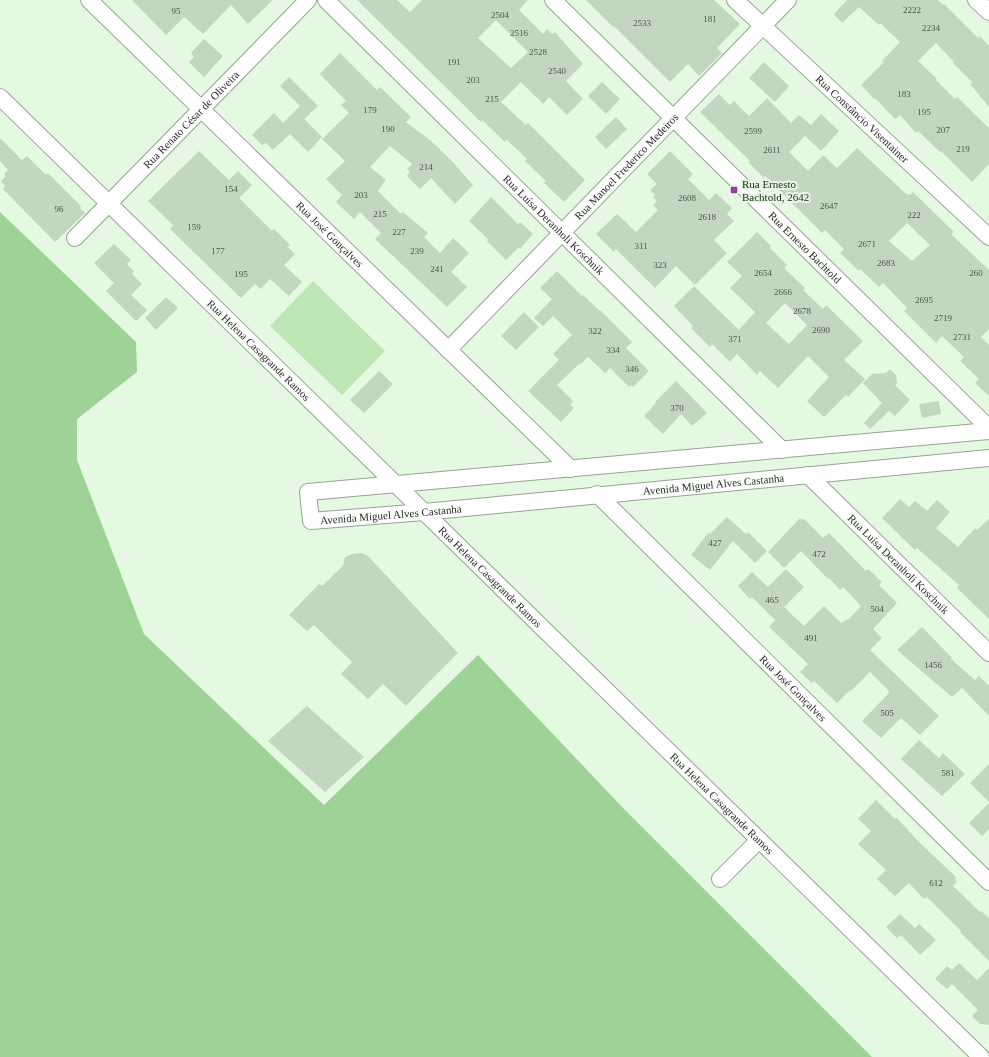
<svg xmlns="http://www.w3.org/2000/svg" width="989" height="1057" viewBox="0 0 989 1057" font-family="'Times New Roman',serif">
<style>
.green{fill:#bce7b5}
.forest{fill:#9ed296}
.building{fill:#c3d7c0;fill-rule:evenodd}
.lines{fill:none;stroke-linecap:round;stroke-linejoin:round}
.minor-casing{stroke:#93a690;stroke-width:18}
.minor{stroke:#fff;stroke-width:16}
.poi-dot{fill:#983ea9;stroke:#e5f9e2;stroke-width:1.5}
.labels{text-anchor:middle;stroke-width:4;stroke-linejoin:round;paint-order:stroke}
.number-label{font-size:9px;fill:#4b554a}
.street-label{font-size:11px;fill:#232a22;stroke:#e5f9e2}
.poi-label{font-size:11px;fill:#232a22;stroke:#e5f9e2;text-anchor:start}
</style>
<rect width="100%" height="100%" fill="#e5f9e2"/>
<polygon class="green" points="313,281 385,351 342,395 270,326"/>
<polygon class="forest" points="0,212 136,342 137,372 77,419 77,460 144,634 324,805 478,655 624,809 872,1057 0,1057"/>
<g class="building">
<polygon points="132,0 273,0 248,24 231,5 203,34 184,17 166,35"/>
<path d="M 357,0 L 397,0 L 410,12 L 422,0 L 528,0 L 519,10 L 543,34 L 547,29 L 552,34 L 555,32 L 583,64 L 566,81 L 583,99 L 567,115 L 549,97 L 543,104 L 521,82 L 501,102 L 526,125 L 528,123 L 585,180 L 564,202 L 544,183 L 546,181 L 525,161 L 527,159 L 507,140 L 505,142 L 482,120 L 481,122 ZM 496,20 L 528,52 L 511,68 L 478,38 Z"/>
<polygon points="586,0 714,0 740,24 717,48 722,53 699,76 688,64 670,82 614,26 613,27"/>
<polygon points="847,0 938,0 943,5 944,4 978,38 980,36 989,46 989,107 970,84 972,82 953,63 954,62 936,43 918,61 937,79 936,80 955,99 957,97 989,128 989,164 972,182 941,151 940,152 918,131 916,133 900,115 895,119 875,98 874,99 861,85 884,62 882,61 900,42 880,23 879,25 859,7 842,23 834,14"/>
<polygon points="204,39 223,56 204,77 189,62 194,57 191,53"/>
<polygon points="340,53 377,90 380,87 411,117 406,122 432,142 450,159 473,185 455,204 431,178 420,189 407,176 410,172 407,169 412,164 390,146 370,167 386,180 378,191 401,214 403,212 428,233 424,237 440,253 453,238 469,253 451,272 467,287 447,307 375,239 381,233 360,212 354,219 336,202 342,195 326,179 345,161 322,139 349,113 341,105 346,101 320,74"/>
<polygon points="764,62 789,86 775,102 749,78"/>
<polygon points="289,77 318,106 304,119 322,137 308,152 290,134 273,150 266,143 262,145 252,135 274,113 283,123 300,106 280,86"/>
<polygon points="602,82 620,99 606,114 588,96"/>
<path d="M 719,94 L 730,105 L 734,101 L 749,116 L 767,98 L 791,123 L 799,115 L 811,125 L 821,114 L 839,131 L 821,151 L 805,136 L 789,152 L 808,171 L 823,155 L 837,168 L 857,148 L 905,193 L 910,195 L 913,192 L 954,232 L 951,234 L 989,270 L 989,329 L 981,337 L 989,345 L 989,396 L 975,383 L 979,379 L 960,361 L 964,357 L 942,336 L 936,343 L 904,311 L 907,308 L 883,283 L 879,287 L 860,269 L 859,271 L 840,253 L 844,249 L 825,230 L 822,233 L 765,176 L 764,178 L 748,162 L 750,161 L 700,112 ZM 907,223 L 930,245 L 912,261 L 889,241 Z"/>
<polygon points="616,117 627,129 606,149 595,137"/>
<polygon points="0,138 22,160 27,156 46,175 48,173 81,206 80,208 85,213 55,242 3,189 5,186 1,181 6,176 4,174 8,170 0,161"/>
<polygon points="199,151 229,180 238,171 252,185 239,198 272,231 274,229 290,245 288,247 295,254 284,265 302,282 289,296 270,279 261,289 255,284 241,298 170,229 173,225 148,201"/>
<polygon points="670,151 693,174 688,179 709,200 716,193 732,208 727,214 734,221 714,240 727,253 695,285 676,266 655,288 616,249 614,252 596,234 617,214 636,232 658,210 653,205 657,201 653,197 655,195 650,190 657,184 647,174"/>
<polygon points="491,197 518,224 520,222 533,234 520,249 519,247 506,260 487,241 488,239 469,221"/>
<path d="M 757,232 L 771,246 L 770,248 L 787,265 L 784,268 L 805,288 L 803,290 L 823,309 L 826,305 L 863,341 L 844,360 L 865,379 L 848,397 L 846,395 L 824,417 L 807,401 L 829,377 L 808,356 L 778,388 L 760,371 L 757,375 L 737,354 L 730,362 L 712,344 L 710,347 L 691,328 L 693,326 L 674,306 L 694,286 L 739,330 L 755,312 L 730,288 L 742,276 L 727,262 ZM 785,303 L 807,325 L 789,344 L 766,323 Z"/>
<polygon points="114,244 131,260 127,264 134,271 132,274 142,284 131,295 147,310 136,321 106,291 114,283 94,263"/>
<polygon points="557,271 582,296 583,295 600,311 600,310 632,342 626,348 649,371 633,387 631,385 629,387 610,368 605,373 588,357 581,364 580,363 557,385 573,401 570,405 574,408 561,422 528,391 559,360 553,354 572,335 553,316 543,326 534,318 552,299 540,288"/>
<polygon points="166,297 178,308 156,330 145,318"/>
<polygon points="524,312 539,327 516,350 501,336"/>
<polygon points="890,369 896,375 897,383 895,385 910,400 895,416 889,411 870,429 864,423 882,403 863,383 872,374 886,373"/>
<polygon points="379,371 393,384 364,413 350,400"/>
<polygon points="676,381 707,413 692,426 681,414 663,434 644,416 656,403 655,402"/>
<polygon points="939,401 941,414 922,418 919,404"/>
<polygon points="900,499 909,507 915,501 927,511 937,500 950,512 936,528 958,547 975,528 977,530 989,519 989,619 957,588 959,585 917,548 915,550 882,518"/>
<polygon points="727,517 746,534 748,532 767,551 755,563 733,541 710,570 691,555 708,533 710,534"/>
<polygon points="800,518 802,520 803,518 823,538 829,533 866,571 868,569 882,582 879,585 897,603 873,629 882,638 870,650 939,716 920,735 901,718 881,738 862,721 889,693 888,692 889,691 870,672 851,691 850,690 837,703 814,681 812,683 800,672 808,664 769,627 775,620 752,597 750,599 738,586 752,572 768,587 786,569 804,587 784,607 804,626 824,606 841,623 850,618 861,606 843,587 840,590 829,578 828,579 801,551 784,568 768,552"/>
<polygon points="362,553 368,556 458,653 424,687 406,706 383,684 368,699 341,674 352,662 314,625 307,631 289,615 319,584 322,586 343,566 345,557 352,554"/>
<polygon points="922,627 952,658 951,659 975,680 979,676 989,686 989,716 962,688 952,697 897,650"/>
<polygon points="307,706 364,757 325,792 268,741"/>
<polygon points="919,740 939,758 943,753 965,774 942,796 901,759"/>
<polygon points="989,764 989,802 970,783"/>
<polygon points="876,800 895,819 896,817 919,842 956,877 955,879 957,882 953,886 980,912 981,911 989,918 989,961 960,932 961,931 927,897 924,899 909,883 895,896 877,879 886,870 858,844 871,831 858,819"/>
<polygon points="989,803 989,829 982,836 969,823"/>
<polygon points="900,914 915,928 919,924 936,940 920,955 901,935 897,938 886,927"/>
<polygon points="959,963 977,980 989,968 989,1025 980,1024 972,1016 978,1010 952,984 947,989 935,979 947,966 952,970"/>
</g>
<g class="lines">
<g class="minor-casing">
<g id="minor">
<path id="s1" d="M 89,0 L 571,469"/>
<path id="s2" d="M 326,0 L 782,450"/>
<path id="s3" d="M 553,0 L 989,428"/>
<path id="s4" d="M 735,0 L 989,237"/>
<polyline points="976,0 989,12"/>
<path id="s5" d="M 0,97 L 981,1057"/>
<path id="s6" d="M 75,238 L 308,0"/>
<path id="s7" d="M 448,350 L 788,0"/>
<path id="s8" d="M 989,431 L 308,492 L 311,521 L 424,512 L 989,458"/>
<path id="s9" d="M 808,475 L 989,653"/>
<path id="s10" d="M 597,494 L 989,882"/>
<polyline points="720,879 759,840"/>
</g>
</g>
<use href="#minor" class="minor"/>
</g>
<rect class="poi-dot" x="730" y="186" width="8" height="8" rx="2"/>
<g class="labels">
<g class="number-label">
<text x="912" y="13">2222</text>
<text x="176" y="14">95</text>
<text x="500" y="18">2504</text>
<text x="710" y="22">181</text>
<text x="642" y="26">2533</text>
<text x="931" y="31">2234</text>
<text x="519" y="36">2516</text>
<text x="538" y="55">2528</text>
<text x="454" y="65">191</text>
<text x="557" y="74">2540</text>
<text x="473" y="83">203</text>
<text x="904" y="97">183</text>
<text x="492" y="102">215</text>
<text x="370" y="113">179</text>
<text x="924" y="115">195</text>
<text x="388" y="132">190</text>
<text x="943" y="133">207</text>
<text x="753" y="134">2599</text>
<text x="963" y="152">219</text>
<text x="772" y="153">2611</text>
<text x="426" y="170">214</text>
<text x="231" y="192">154</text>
<text x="361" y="198">203</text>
<text x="687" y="201">2608</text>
<text x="829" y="209">2647</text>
<text x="59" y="212">96</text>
<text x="380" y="217">215</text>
<text x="914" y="218">222</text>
<text x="707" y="220">2618</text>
<text x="194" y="230">159</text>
<text x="399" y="235">227</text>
<text x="867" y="247">2671</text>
<text x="641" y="249">311</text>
<text x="218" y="254">177</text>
<text x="417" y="254">239</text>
<text x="886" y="266">2683</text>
<text x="660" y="268">323</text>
<text x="437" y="272">241</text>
<text x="763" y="276">2654</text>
<text x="976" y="276">260</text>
<text x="241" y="277">195</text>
<text x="783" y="295">2666</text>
<text x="924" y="303">2695</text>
<text x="802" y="314">2678</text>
<text x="943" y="321">2719</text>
<text x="821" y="333">2690</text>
<text x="595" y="334">322</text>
<text x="962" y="340">2731</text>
<text x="735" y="342">371</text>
<text x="613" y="353">334</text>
<text x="632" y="372">346</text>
<text x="677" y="411">370</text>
<text x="715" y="546">427</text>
<text x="819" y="557">472</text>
<text x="772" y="603">465</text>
<text x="877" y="612">504</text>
<text x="811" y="641">491</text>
<text x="933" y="668">1456</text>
<text x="887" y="716">505</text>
<text x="948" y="776">581</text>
<text x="936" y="886">612</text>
</g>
<g class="street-label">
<text dy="4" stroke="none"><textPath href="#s4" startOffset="174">Rua Constâncio Visentainer</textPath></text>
<text dy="4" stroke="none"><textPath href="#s6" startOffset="166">Rua Renato César de Oliveira</textPath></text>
<text dy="4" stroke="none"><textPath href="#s7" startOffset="256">Rua Manoel Frederico Medeiros</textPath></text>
<text dy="4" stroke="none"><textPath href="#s2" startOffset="320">Rua Luísa Deranholi Koschnik</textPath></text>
<text dy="4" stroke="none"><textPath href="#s1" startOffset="336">Rua José Gonçalves</textPath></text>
<text dy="4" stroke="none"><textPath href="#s3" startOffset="353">Rua Ernesto Bachtold</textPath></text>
<text dy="4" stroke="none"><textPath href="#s5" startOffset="362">Rua Helena Casagrande Ramos</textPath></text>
<text dy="4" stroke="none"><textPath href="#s8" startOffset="1117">Avenida Miguel Alves Castanha</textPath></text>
<text dy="4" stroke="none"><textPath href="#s8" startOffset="793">Avenida Miguel Alves Castanha</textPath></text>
<text dy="4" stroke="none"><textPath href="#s9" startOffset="127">Rua Luísa Deranholi Koschnik</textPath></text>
<text dy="4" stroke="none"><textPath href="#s5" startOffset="686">Rua Helena Casagrande Ramos</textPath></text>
<text dy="4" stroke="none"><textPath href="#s10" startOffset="276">Rua José Gonçalves</textPath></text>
<text dy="4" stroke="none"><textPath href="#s5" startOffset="1010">Rua Helena Casagrande Ramos</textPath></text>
</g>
<g class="poi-label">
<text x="742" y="188">Rua Ernesto<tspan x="742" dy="13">Bachtold, 2642</tspan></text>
</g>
</g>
</svg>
